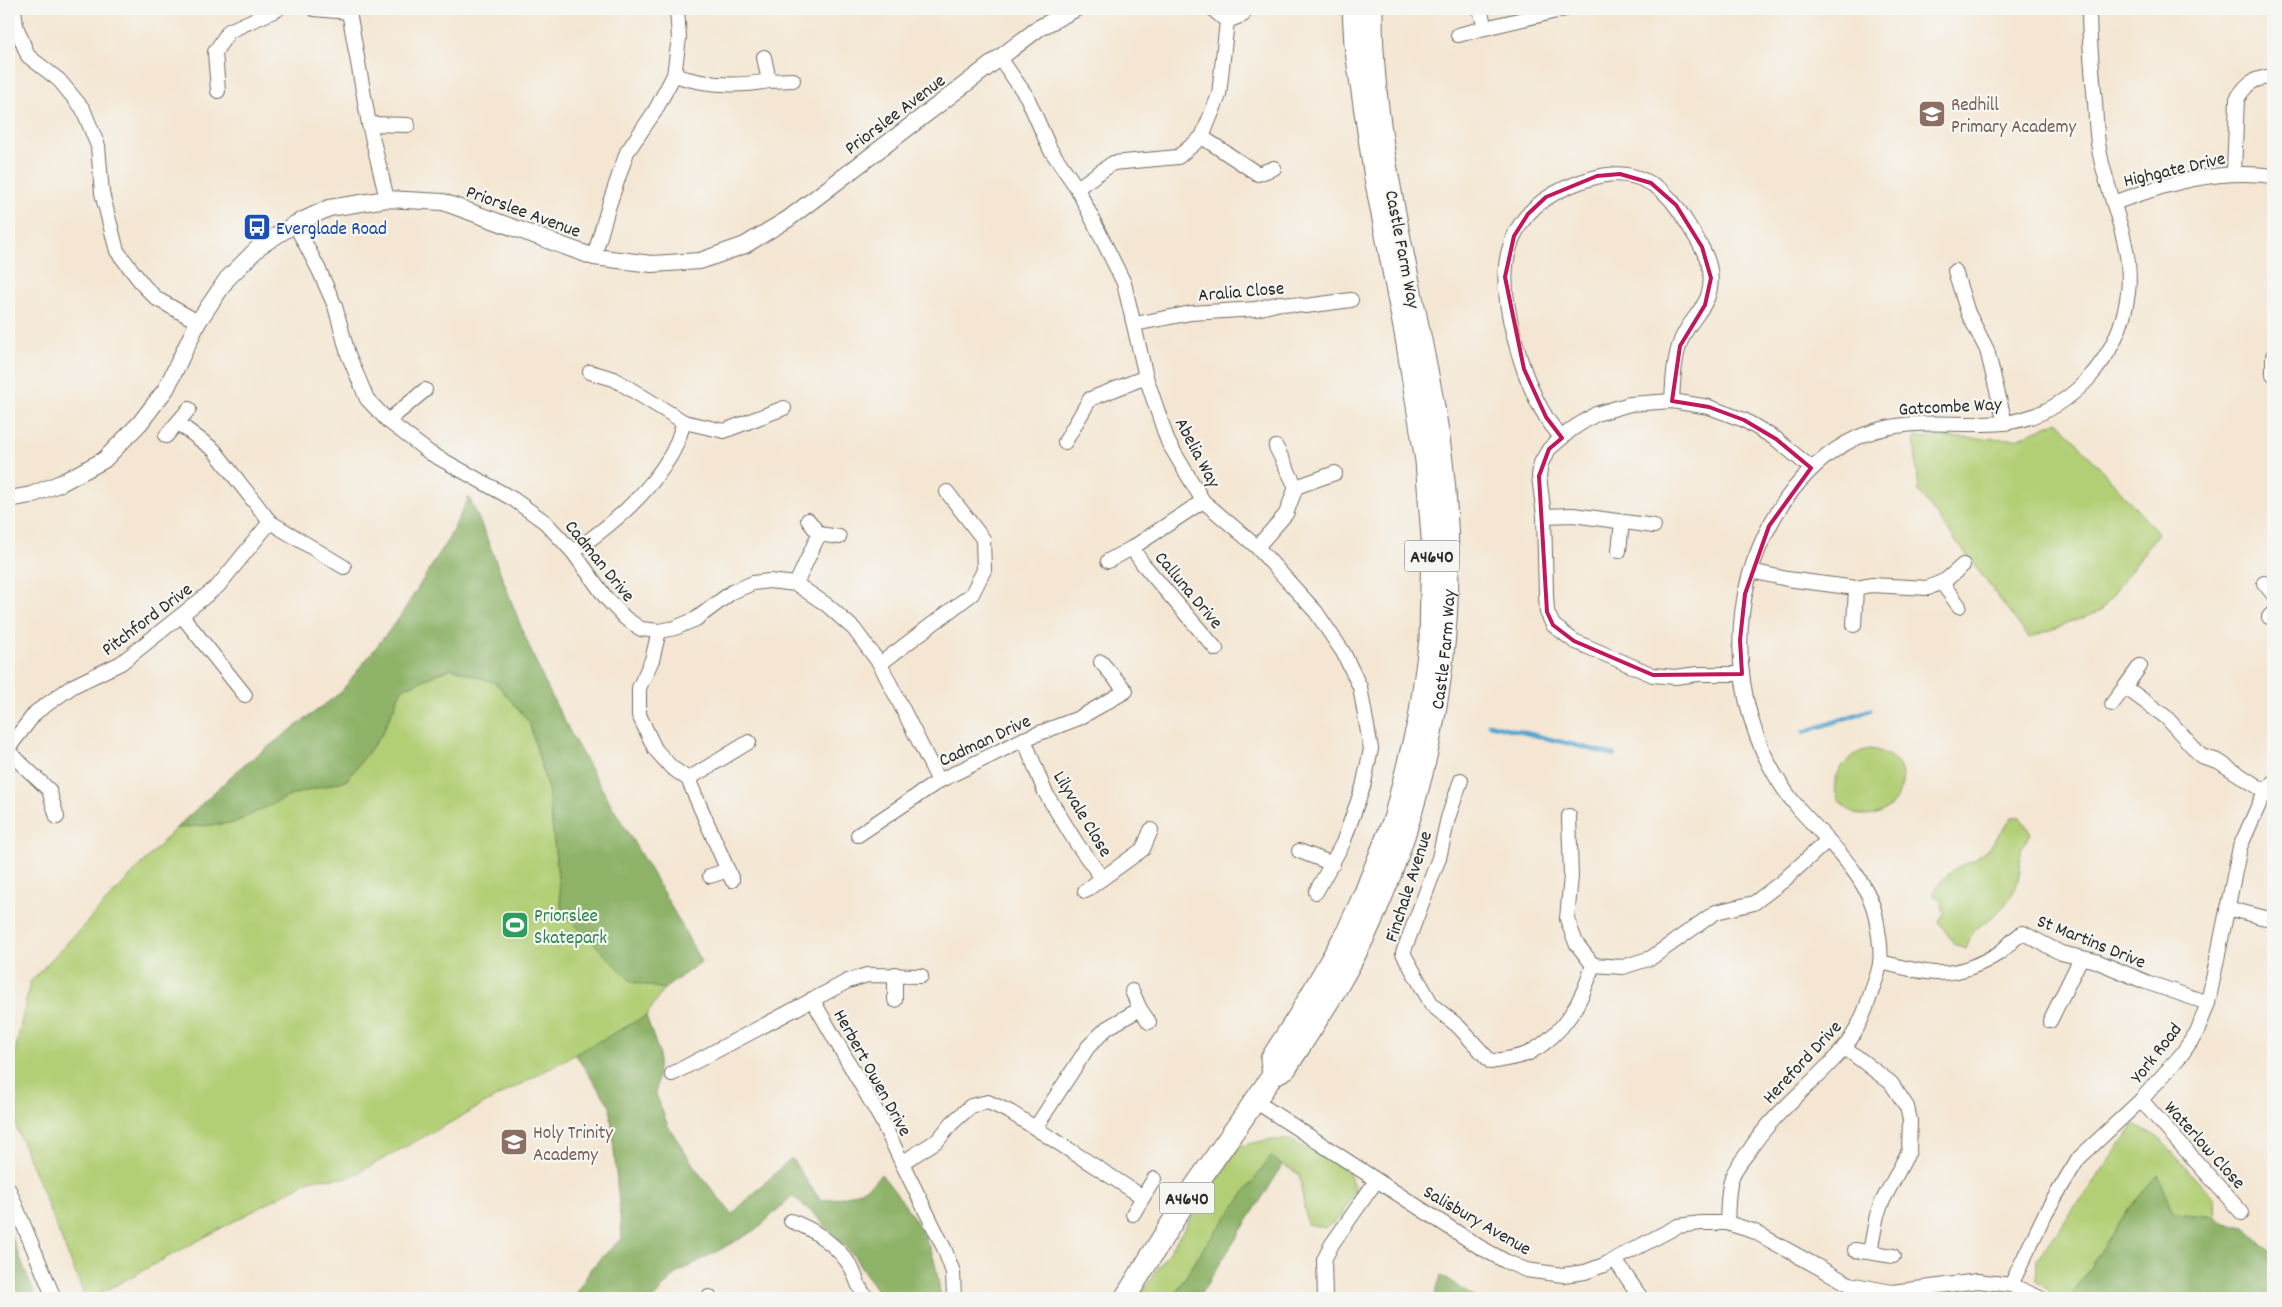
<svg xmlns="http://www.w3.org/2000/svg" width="2282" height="1307" viewBox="0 0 2282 1307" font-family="Dekko,sans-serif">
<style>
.green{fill:#b2cf76;stroke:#6e7d50}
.forest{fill:#8db267;stroke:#5c6e49}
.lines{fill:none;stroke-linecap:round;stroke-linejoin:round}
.stream{stroke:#56a5cf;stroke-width:4.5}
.minor-casing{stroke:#716c65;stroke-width:16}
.tertiary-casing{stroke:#716c65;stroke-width:18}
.primary-casing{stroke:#716c65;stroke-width:23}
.minor{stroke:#fff;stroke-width:14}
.tertiary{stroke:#fff;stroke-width:16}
.primary{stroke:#fff;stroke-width:21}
.marked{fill:none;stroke:#c2185b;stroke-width:4;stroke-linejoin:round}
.labels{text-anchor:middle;stroke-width:4.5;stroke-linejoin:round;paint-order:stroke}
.shield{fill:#f6f6f2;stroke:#686867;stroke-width:1}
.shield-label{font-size:18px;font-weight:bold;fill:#2b2b2b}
.education-label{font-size:19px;fill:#785e54;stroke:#f6f6f2;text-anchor:start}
.street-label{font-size:19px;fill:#2b2b2b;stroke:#f6f6f2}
.transit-label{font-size:19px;fill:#164399;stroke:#f6f6f2;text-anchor:start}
.leisure-label{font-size:19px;fill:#27864d;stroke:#f6f6f2;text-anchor:start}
</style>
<rect width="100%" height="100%" fill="#f6f6f2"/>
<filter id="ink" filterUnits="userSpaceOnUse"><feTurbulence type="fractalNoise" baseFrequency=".02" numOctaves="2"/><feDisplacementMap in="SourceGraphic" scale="10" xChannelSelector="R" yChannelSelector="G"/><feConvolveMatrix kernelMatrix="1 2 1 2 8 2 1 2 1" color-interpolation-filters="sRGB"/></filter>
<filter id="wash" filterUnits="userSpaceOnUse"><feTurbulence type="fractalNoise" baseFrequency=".0096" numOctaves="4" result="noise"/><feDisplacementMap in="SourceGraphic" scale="20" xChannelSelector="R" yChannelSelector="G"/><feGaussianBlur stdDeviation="1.12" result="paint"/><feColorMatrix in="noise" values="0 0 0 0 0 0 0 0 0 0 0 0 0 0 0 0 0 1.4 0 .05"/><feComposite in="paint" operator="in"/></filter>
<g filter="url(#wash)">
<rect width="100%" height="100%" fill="#f4e6d2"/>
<g class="green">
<polygon points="2058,421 2158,533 2101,611 2029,638 1919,492 1914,437 2017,439"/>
<polygon points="452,668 496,683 529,722 548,789 562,912 632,982 664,989 646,1016 348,1178 312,1179 92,1298 81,1298 83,1292 16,1127 11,1071 30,982 176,828 233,823 292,795 347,780 382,734 402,689"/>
<path d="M 1870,749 C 1938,761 1884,845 1843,805 C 1822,784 1846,752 1870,749 Z"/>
<path d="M 2012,817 L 2020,817 L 2031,834 L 2020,849 C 2022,874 2017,895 1998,912 C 1981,928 1974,924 1966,949 L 1954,944 L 1939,922 L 1944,914 L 1940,899 L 1932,895 L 1938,884 L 1953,870 L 1976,859 L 1989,848 Z"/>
<polygon points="2135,1124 2159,1138 2215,1199 2216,1217 2174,1213 2158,1176 2129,1208 2070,1298 2059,1298 2036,1281 2037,1260"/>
<polygon points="1267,1140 1290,1140 1348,1171 1355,1189 1340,1218 1325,1228 1307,1224 1299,1174 1271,1158 1203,1249 1173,1298 1138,1298 1240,1146"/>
</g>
<g class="forest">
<path d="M 469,497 C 501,566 522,640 557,707 C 601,794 657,875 701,962 L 664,989 L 632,982 L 562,912 L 548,789 L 529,722 L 496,683 L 451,668 L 402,689 L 382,734 L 347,780 L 292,795 L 233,823 L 176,828 L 240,768 L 340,693 L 399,618 L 449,538 Z"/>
<path d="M 646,1016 L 659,1053 L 656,1094 L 668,1126 L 698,1172 L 732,1214 L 791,1158 L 820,1200 C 843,1199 867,1192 881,1174 C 899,1197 919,1221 930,1249 C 937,1264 938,1282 941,1298 L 882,1298 L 853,1255 L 813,1213 L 792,1196 L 756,1230 L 675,1274 L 654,1298 L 574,1298 L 591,1268 L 622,1238 L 610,1106 L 575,1054 Z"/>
<polygon points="1271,1157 1283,1165 1198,1298 1173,1298 1203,1249"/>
<polygon points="2158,1175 2174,1213 2216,1217 2225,1224 2246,1228 2273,1254 2273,1298 2070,1298 2129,1208"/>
<polygon points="9,1231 34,1292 37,1298 9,1298"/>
<polygon points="1441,1275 1475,1298 1434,1298"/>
</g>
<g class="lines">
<g class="stream">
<polyline points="1489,724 1615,755"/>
<polyline points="1804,732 1870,710"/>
</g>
</g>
</g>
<g filter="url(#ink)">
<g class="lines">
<g class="minor-casing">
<g id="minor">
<polyline points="14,9 16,26 28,56 59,80 83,109 98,146 102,193 117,251 144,286 157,299 198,322"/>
<polyline points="314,9 349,12 350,9"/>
<path d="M 677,9 L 679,38 L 674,75 C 706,86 736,87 769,81"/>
<polyline points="349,12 369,124 408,125"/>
<polyline points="1216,12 1227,21"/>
<polyline points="1243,15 1227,21 1219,95 1202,137 1258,174 1274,168"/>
<polyline points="1485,28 1565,9"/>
<polyline points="1458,35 1485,28 1480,9"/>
<polyline points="764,57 769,81 793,80"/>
<polyline points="1000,58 1027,97 1050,149 1077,188 1124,283 1146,377 1168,442 1203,501 1257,547 1316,612 1343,652 1360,687 1371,749 1363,787 1343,843 1316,892"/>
<polyline points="218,91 215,52 229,31 278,9"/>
<polyline points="369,124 387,199"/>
<path d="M 2234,172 L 2237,99 C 2248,81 2254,79 2273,76"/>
<polyline points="1077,188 1113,163 1178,157 1202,137"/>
<path d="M 2114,203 C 2165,184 2218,168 2273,176"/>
<polyline points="295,224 319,270 335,306 348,354 367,399 388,421 430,453 513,499 545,522 573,552 606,598 625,618 641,629 659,631 675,628 696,619 732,592 753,583 769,581 796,584 827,605 854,629 880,664 939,781 1024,739 1079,718 1126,691 1101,662"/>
<polyline points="594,257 609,205 627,152 655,111 674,75"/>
<polyline points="1955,271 1968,313 1987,350 2005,423"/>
<polyline points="1135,324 1191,313 1256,309 1280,303 1306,306 1351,300"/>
<polyline points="2273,356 2273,374"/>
<polyline points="590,372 614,379 684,422 724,431 784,408"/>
<polyline points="388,421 425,390"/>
<polyline points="166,436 189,409"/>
<path d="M 1562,438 C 1556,431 1550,424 1546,417 C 1522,378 1496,294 1509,250 C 1519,213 1546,194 1580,182 C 1602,174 1623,170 1646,181 C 1666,190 1676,205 1687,223 C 1696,238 1707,253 1710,270 C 1715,304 1694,312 1682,338 C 1674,357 1673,381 1672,401"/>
<polyline points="1065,442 1090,399 1146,377"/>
<polyline points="1276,447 1296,487 1335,473"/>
<polyline points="1203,501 1132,548 1143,564 1216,649"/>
<polyline points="1544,516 1573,515 1654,526"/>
<polyline points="808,520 819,534"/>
<polyline points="270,522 344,567"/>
<polyline points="1257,547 1286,514 1296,487"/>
<polyline points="1619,551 1622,522"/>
<path d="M 573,552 C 611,525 647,496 671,455 C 677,445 680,433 684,422"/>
<polyline points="1108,561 1132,548"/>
<polyline points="1751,571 1787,579 1856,588 1871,585 1928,588 1946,580 1963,565"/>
<polyline points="1942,583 1959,606"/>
<polyline points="2264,583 2273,594"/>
<polyline points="796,584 819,534 839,537"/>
<polyline points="182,616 245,695"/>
<polyline points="2269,617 2273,613"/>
<polyline points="1854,625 1856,588"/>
<polyline points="659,631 652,660 639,688 639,715 655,749 671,767 688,779 732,880"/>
<polyline points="880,664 972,594 984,570 983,539 947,492"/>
<polyline points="2140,666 2125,687 2166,717 2201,756 2218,761 2266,792"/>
<polyline points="1742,674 1698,674 1675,677 1653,675 1574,641 1553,625 1547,612 1546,594 1544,516 1539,476 1541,463 1549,449 1572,429 1596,414 1630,404 1672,401 1709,407 1744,420 1776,439 1811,468"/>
<polyline points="2112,704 2125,687"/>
<polyline points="1024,739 1045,792 1077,844 1102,878"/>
<polyline points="9,747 36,712 73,686 121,663 218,586 270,522 214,450 178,423"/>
<polyline points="9,752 49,790 57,817"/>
<polyline points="688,779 749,742"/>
<path d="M 1461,780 L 1448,818 L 1439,858 L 1403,953 L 1432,1005 L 1458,1026 L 1491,1062 C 1503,1059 1518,1058 1529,1053 C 1564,1034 1582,1002 1593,965 L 1576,943 L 1567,919 L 1571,876 L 1569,816"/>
<polyline points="858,835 939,781"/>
<polyline points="1299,851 1333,864"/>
<polyline points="710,876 728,870"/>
<polyline points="1085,891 1143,849 1151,830"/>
<polyline points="2227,908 2273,920"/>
<path d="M 1880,962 C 1899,966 1924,974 1941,973 C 1961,973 1984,963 1999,953 C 2008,947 2013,938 2023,933 L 2061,953 L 2096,961 L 2146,982 L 2208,1003"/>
<polyline points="1593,965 1623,967 1651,958 1716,912 1754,903 1783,881 1828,840"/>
<polyline points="1132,991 1140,1009"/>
<polyline points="812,999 882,1121 902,1163"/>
<polyline points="895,1000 895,974"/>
<polyline points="2050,1021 2081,958"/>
<polyline points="1844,1047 1891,1083 1907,1107 1910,1120 1909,1151 1882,1202 1877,1215 1870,1252"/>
<polyline points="672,1074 848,981 867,975 921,976"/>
<polyline points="2141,1100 2242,1213"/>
<polyline points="1255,1101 1478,1246 1505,1261 1526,1270 1563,1275 1585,1272 1604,1265 1678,1226 1701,1223 1727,1223 1753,1231 1849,1284 1892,1292 1978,1281 2011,1285 2040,1298"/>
<polyline points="1036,1127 1088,1047 1107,1028 1140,1009 1149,1022"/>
<polyline points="9,1190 54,1298"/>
<polyline points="1143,1197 1154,1179"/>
<path d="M 791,1221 C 814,1229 838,1246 851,1267 C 857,1278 858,1289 867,1298"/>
<path d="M 1727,1223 C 1728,1209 1727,1191 1732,1177 C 1735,1168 1743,1159 1749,1151 C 1774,1111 1814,1084 1844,1048 C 1857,1032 1865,1013 1871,993 C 1874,984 1879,973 1880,963 C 1882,951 1879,936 1877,924 C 1872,880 1828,841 1800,810 C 1739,740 1723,630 1760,546 C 1783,492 1826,441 1886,428 C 1925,419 1964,427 2003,423 C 2070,415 2120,358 2128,293 C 2134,243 2107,197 2099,149 C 2096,134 2096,117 2095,102 C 2092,71 2089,40 2089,9"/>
<polyline points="1855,1250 1893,1256"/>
<polyline points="1615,1260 1641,1298"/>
<polyline points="2011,1285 2046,1212 2078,1159 2141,1100 2182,1054 2197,1032 2208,1003 2240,847 2261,800 2273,782"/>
<polyline points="708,1298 709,1297"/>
<polyline points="954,1298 953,1272 944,1248 902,1163 938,1140 952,1123 971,1106 988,1102 1010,1112 1143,1197 1133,1214"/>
<polyline points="1325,1298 1324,1260 1332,1244 1376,1181"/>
</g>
</g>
<g class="tertiary-casing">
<polyline id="tertiary" points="9,499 31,495 61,483 104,460 140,423 166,389 198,322 227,279 260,246 295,224 329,208 387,199 443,202 594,257 652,264 700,261 745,245 788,219 1039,28 1075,9"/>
</g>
<g class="primary-casing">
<g id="primary">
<polyline points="1273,1075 1271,1059 1300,1014 1347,932 1364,895 1394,819 1419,719 1430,640 1432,537 1426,461 1406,338 1375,178 1355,45 1353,9"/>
<path id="s1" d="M 1125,1298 L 1191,1192 L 1273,1075 L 1286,1068 C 1318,1018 1351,969 1374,915 C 1444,753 1465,580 1434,407 C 1411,277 1371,141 1372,9"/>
</g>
</g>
<use href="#minor" class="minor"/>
<use href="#tertiary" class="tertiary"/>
<use href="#primary" class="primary"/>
</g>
</g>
<path class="marked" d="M 1620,174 L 1651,183 L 1676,205 L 1702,247 L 1711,278 L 1705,305 L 1680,346 L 1672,401 L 1709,407 L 1744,420 L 1776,439 L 1811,468 L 1769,526 L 1745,594 L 1740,640 L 1742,674 L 1653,675 L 1574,641 L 1553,625 L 1547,612 L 1539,476 L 1549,449 L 1562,438 L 1546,417 L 1524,369 L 1505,277 L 1514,236 L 1528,214 L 1546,197 L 1597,176 Z"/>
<defs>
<g id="school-square" transform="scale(1.4375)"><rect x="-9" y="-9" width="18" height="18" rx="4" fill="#8d6e63" stroke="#f6f6f2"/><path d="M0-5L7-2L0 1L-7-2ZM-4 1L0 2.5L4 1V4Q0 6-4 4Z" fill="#fff"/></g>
<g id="bus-square" transform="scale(1.4375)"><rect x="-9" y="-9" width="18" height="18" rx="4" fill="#1a4fb4" stroke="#f6f6f2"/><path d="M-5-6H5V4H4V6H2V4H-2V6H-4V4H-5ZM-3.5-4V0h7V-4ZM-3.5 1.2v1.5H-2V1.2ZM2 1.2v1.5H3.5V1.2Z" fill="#fff"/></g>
<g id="stadium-square" transform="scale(1.4375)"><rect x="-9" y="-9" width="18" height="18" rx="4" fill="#2e9e5b" stroke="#f6f6f2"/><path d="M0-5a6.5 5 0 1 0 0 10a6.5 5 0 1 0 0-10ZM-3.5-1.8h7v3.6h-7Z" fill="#fff"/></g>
</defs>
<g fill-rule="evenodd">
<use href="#school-square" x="1932" y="114"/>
<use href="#bus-square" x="257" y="227"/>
<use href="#stadium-square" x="515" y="925"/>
<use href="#school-square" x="514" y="1142"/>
</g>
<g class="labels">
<g class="shield">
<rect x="1404.5" y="540.5" width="55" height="31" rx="4"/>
<rect x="1159.5" y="1182.5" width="55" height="31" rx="4"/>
</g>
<g class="shield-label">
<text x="1432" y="562">A4640</text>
<text x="1187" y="1204">A4640</text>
</g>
<g class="education-label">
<text x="1951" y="110">Redhill<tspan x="1951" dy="22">Primary Academy</tspan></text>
<text x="533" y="1138">Holy Trinity<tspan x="533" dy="22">Academy</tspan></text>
</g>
<g class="street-label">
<text transform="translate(894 113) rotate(-37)" y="7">Priorslee Avenue</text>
<text transform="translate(2174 168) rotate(-13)" y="7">Highgate Drive</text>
<text transform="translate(524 210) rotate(20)" y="7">Priorslee Avenue</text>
<text transform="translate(1404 249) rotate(79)" y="7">Castle Farm Way</text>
<text transform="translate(1241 290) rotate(-5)" y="7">Aralia Close</text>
<text transform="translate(1950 405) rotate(-3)" y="7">Gatcombe Way</text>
<text transform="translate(1199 452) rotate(62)" y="7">Abelia Way</text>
<text transform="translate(601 560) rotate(51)" y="7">Cadman Drive</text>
<text transform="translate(1190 589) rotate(50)" y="7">Calluna Drive</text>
<text transform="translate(146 618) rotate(-37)" y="7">Pitchford Drive</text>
<text dy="7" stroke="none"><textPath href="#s1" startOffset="735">Castle Farm Way</textPath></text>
<text transform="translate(984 739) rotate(-25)" y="7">Cadman Drive</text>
<text transform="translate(1084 813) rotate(59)" y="7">Lilyvale Close</text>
<text transform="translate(1407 886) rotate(-72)" y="7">Finchale Avenue</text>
<text transform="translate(2092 940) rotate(22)" y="7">St Martins Drive</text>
<text transform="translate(2155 1052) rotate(-52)" y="7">York Road</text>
<text transform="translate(1801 1061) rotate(-47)" y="7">Hereford Drive</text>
<text transform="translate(874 1072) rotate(61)" y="7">Herbert Owen Drive</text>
<text transform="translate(2206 1144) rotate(48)" y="7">Waterlow Close</text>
<text transform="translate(1478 1219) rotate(30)" y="7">Salisbury Avenue</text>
</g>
<g class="transit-label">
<text x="276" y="234">Everglade Road</text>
</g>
<g class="leisure-label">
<text x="534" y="921">Priorslee<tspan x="534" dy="22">Skatepark</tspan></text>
</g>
</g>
<rect width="2282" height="1307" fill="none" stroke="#f6f6f2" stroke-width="30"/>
</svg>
